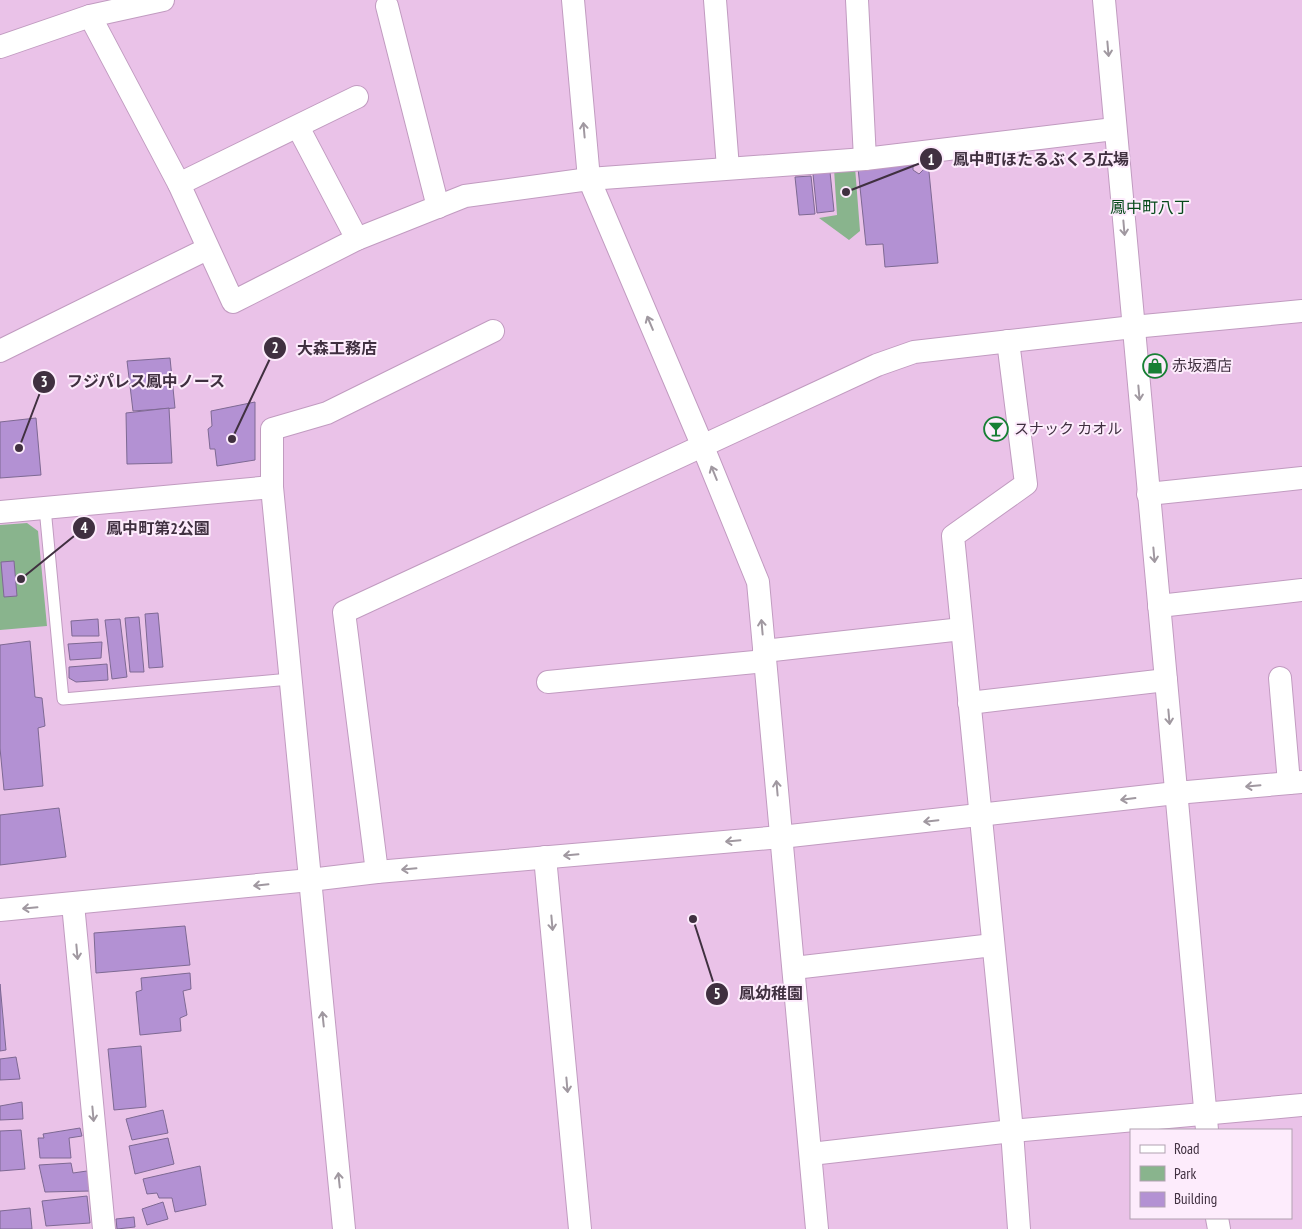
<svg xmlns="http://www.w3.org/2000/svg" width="1302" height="1229" viewBox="0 0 1302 1229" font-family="'PT Sans Narrow','Noto Sans JP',sans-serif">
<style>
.green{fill:#89b48d}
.building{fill:#b391d3;stroke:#7e6993}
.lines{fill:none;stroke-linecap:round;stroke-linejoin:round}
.service-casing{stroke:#c19bc0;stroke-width:13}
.minor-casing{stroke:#c19bc0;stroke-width:24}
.service{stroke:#fff;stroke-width:11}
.minor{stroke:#fff;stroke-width:22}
.oneway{stroke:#a098a0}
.labels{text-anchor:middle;stroke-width:4;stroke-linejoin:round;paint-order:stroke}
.poi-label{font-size:15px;fill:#403040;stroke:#fdecfc;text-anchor:start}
.neighbourhood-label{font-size:16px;fill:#064a1a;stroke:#fdecfc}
.leader{fill:none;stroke:#403040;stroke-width:2}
.callout-dot{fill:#403040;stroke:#fdecfc;stroke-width:2}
.mark-label{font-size:15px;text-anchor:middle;font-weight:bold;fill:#fff}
.callout-label{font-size:16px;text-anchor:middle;font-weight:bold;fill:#403040;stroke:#fdecfc;stroke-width:4;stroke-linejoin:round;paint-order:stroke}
</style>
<rect width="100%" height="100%" fill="#eac2e8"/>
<g class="green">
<polygon points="855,167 860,231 849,240 819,218 837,215 834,169"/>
<polygon points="27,523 38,531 47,626 0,630 0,525"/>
</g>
<g class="building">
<polygon points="913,163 913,170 919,174 925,168 929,172 938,263 885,267 883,244 866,245 858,168"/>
<polygon points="830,172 834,211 817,213 813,174"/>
<polygon points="811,176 815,214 799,215 795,177"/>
<polygon points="170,358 175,408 133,411 127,361"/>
<polygon points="255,402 255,460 217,466 215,449 210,449 208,429 212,426 211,411"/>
<polygon points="169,408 172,463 127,464 126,413"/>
<polygon points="36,418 41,475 0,478 0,422"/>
<polygon points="14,561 17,596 4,597 1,562"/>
<polygon points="158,613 163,667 149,668 145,614"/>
<polygon points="139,617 144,672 130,672 125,618"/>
<polygon points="98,619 99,636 72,636 71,621"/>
<polygon points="120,619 127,677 112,679 105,620"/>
<polygon points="30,641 35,697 42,698 45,726 38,728 43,786 4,790 0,748 0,645"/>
<polygon points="102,642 101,658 70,660 68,644"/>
<polygon points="107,664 108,680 76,682 69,678 69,667"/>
<polygon points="59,808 66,857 0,865 0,815"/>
<polygon points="185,926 190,965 96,973 94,933"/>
<polygon points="190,973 191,989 183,991 187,1015 180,1018 181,1031 140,1035 136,992 142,990 141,978"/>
<polygon points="0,984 6,1050 0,1051"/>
<polygon points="141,1046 146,1107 114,1110 108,1049"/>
<polygon points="16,1057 20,1079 0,1080 0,1059"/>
<polygon points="22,1102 23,1119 0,1120 0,1106"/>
<polygon points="163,1110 168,1133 132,1140 126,1119"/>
<polygon points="80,1128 82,1136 69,1138 71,1158 40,1158 38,1138 44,1138 43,1134"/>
<polygon points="21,1130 25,1169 0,1171 0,1131"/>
<polygon points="168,1138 174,1164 135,1174 129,1146"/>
<polygon points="71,1163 73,1173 87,1171 91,1191 45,1192 39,1165"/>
<polygon points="200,1166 206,1205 175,1212 172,1198 159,1198 157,1193 147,1194 143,1179"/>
<polygon points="87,1196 90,1223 46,1226 42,1201"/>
<polygon points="163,1202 168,1219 147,1225 142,1209"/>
<polygon points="30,1208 32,1229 0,1229 0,1211"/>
<polygon points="134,1217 135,1227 117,1229 116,1219"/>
</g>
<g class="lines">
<g class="service-casing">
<polyline id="service" points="45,508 63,699 290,679"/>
</g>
<g class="minor-casing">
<g id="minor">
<polyline points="573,0 589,179 703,447 758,582 817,1229"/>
<polyline points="715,0 728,168"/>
<polyline points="857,0 865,159"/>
<polyline points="1104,0 1207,1130"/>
<polyline points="387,6 438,207"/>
<polyline points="90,16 179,184 233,302 357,239 465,196 589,179 865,159 1114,129"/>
<polyline points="0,47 90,16 163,0"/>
<polyline points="298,127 357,239"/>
<polyline points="179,184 357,97"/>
<polyline points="1008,341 1026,484 953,536 1012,1131 1019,1229"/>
<polyline points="0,351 207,249"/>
<polyline points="1148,494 1302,478"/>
<polyline points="0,512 272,487"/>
<polyline points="1159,606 1302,590"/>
<polyline points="764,651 962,629"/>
<polyline points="1280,678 1289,783"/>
<polyline points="548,682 765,661"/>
<polyline points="969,703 1166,680"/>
<polyline points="545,857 580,1229"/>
<polyline points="377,872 344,612 877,365 914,352 1133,327 1302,311"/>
<polyline points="73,904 104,1229"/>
<polyline points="0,910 310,880 377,872 781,837 1176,793 1302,782"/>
<polyline points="794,968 993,945"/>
<polyline points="811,1154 1012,1131 1302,1105"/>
<polyline points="1217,1218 1219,1229"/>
<polyline points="344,1229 272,487 272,429 327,413 493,331"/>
</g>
</g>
<use href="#service" class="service"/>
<use href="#minor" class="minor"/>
</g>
<defs><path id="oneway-shaft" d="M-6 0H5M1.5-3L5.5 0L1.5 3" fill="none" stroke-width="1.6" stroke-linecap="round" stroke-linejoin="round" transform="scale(1.25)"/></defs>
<g class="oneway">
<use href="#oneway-shaft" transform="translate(1108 49) rotate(85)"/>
<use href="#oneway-shaft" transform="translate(584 130) rotate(-95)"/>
<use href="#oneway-shaft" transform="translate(1124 228) rotate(85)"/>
<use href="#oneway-shaft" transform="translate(650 323) rotate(-113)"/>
<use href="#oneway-shaft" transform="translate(1139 393) rotate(85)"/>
<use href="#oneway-shaft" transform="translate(714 473) rotate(-112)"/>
<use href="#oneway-shaft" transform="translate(1154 555) rotate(85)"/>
<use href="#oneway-shaft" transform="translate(762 627) rotate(-95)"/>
<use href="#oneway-shaft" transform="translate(1169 717) rotate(85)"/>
<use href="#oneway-shaft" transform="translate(1253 786) rotate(175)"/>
<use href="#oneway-shaft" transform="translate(777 788) rotate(-95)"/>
<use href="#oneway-shaft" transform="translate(1128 799) rotate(173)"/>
<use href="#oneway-shaft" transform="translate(931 821) rotate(174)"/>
<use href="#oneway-shaft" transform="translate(733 841) rotate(175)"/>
<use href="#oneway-shaft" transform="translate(571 855) rotate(175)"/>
<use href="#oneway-shaft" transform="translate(409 869) rotate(175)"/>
<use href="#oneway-shaft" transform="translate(261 885) rotate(174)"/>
<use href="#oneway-shaft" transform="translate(30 908) rotate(175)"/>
<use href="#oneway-shaft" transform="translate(552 923) rotate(85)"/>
<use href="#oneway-shaft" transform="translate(77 952) rotate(85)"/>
<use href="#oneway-shaft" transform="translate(323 1019) rotate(-96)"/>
<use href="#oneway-shaft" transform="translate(567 1085) rotate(85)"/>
<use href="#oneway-shaft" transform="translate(93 1114) rotate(85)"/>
<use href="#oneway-shaft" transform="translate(339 1180) rotate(-96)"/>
</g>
<defs>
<g id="shop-ring" transform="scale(1.25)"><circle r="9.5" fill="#fdecfc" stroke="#177f34" stroke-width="1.5"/><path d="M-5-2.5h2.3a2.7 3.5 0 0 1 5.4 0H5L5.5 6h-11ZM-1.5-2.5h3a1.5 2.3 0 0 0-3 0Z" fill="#177f34"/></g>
<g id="bar-ring" transform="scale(1.25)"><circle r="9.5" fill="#fdecfc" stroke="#177f34" stroke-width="1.5"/><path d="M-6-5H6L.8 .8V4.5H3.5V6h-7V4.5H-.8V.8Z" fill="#177f34"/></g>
</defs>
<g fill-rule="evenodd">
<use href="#shop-ring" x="1155" y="366"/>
<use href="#bar-ring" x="996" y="429"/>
</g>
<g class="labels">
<g class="poi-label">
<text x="1172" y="371">赤坂酒店</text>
<text x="1014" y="434">スナック カオル</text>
</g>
<g class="neighbourhood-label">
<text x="1150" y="213">鳳中町八丁</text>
</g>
</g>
<path class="leader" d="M846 192L931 159M232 439L275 348M19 448L44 382M21 579L84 528M693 919L717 994"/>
<g class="callout-dot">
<circle cx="846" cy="192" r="5"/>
<circle cx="232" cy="439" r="5"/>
<circle cx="19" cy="448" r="5"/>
<circle cx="21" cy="579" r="5"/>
<circle cx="693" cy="919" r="5"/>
<circle cx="931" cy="159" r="12"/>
<circle cx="275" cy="348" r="12"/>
<circle cx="44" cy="382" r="12"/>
<circle cx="84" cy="528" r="12"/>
<circle cx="717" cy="994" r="12"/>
</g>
<g class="mark-label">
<text x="931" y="165">1</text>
<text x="275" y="353">2</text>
<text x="44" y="387">3</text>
<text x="84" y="533">4</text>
<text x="717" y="999">5</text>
</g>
<g class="callout-label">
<text x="1041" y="165">鳳中町ほたるぶくろ広場</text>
<text x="337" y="354">大森工務店</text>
<text x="146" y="387">フジパレス鳳中ノース</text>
<text x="158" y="534">鳳中町第2公園</text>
<text x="771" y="999">鳳幼稚園</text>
</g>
<rect x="1130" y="1129" width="162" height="90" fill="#fdecfc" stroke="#b1a1b1"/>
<rect x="1140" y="1145" width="25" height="8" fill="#ffffff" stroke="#b1a1b1"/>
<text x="1174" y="1154" font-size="15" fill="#403040">Road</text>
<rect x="1140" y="1166" width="25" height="15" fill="#89b48d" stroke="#b1a1b1"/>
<text x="1174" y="1179" font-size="15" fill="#403040">Park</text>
<rect x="1140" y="1192" width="25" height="15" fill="#b391d3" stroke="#b1a1b1"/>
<text x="1174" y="1204" font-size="15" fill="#403040">Building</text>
</svg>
